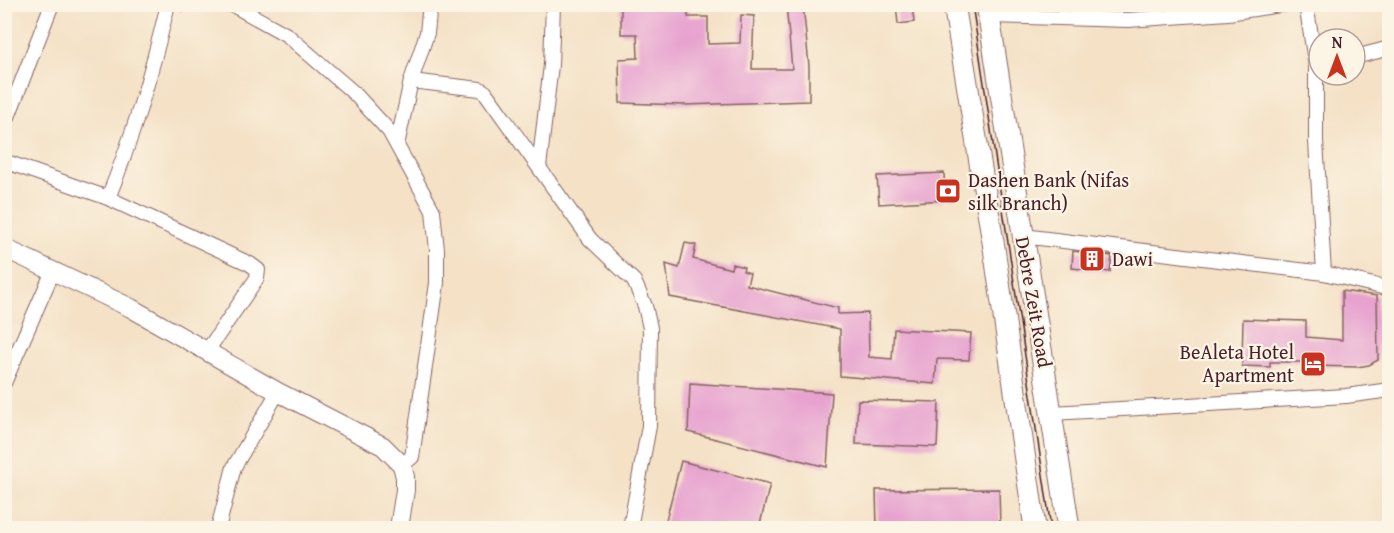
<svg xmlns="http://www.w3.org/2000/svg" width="1394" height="533" viewBox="0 0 1394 533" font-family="'Gentium Book Plus',serif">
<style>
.building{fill:#e7a2cf}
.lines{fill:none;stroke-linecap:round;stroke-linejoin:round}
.street-casing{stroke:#866361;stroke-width:16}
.secondary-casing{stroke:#866361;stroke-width:20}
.primary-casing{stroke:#866361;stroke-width:23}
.street{stroke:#fff;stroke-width:14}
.secondary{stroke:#fff;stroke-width:18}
.primary{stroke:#fff;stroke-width:21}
.tram{stroke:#4a1f2b;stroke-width:1.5}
.labels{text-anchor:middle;stroke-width:4.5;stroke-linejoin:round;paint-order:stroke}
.poi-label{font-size:20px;fill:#4a1f2b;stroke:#fcf5e5;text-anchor:start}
.street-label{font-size:20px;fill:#4a1f2b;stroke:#fcf5e5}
</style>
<rect width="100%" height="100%" fill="#fcf5e5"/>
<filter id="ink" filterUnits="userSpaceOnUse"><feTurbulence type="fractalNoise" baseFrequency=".0167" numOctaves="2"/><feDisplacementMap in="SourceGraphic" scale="12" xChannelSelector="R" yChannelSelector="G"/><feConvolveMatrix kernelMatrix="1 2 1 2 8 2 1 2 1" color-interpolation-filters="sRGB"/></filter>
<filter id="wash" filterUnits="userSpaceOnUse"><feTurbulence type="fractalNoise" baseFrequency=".008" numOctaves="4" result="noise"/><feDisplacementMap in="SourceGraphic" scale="24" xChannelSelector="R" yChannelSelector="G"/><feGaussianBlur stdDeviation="1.35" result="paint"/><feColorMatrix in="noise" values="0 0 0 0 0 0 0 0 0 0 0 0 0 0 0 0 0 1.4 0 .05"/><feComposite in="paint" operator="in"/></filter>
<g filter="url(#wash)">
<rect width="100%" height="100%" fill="#f4e1c6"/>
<g id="blocks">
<g class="building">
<polygon points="621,4 688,4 688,17 708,17 708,44 740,43 741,15 754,16 752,69 792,69 786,4 803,4 809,66 809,101 684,105 620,103 619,59 638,58 637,34 621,34"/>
<polygon points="896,4 912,4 914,22 898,24"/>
<polygon points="944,173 945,200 879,204 877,176"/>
<polygon points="685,243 696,245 693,259 731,269 732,264 744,267 743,271 750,273 747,285 838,308 838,314 868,313 869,357 892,359 894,329 971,333 969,360 937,359 935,384 840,376 840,329 670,297 666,264 679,268"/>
<polygon points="1073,251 1112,256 1110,272 1072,268"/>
<polygon points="1342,291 1377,296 1378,360 1369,365 1357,367 1312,366 1312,362 1270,362 1270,367 1242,366 1243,319 1306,321 1306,337 1342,340"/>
<polygon points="690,383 832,393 827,467 688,432"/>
<polygon points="858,400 939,402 937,447 856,444"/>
<polygon points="681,461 770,484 759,528 664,528"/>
<polygon points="999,489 1000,528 877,528 876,490"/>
</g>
</g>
</g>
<g filter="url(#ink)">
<use href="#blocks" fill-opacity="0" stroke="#866361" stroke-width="1.5"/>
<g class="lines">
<g class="street-casing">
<g id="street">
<polyline points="184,4 207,4"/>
<polyline points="231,4 287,35 354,93 389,131 433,211 437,250 437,283 412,457 402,465"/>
<polyline points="1306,4 1316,67 1316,141 1324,273"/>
<polyline points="988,16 1128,20 1228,13 1286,4"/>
<polyline points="1355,57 1390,48"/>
<polyline points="411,81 480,89 485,92 590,239 634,281 645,306 650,328 649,426 630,528"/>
<polyline points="4,127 52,4"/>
<polyline points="397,145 411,81 427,33 430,4"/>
<polyline points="4,161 108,198 250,264 258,270 257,278 207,351"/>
<polyline points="539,167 551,65 553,4"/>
<path d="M 108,198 C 134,135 152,71 168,4"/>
<polyline points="1023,236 1324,273 1390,289"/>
<polyline points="4,383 53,271"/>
<polyline points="1052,413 1346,396 1390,390"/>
<polyline points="218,528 234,467 278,392"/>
</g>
</g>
<g class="secondary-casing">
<polyline id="secondary" points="4,248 131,308 278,392 383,446 402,465 405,477 405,490 399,528"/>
</g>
<g class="primary-casing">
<g id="primary">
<polyline points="954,4 994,248 1035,528"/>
<polyline points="987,4 1069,528"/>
</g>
</g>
<use href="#street" class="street"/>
<use href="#secondary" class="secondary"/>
<use href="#primary" class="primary"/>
<polyline class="tram" points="972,4 1051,528"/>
</g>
</g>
<defs>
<g id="bank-square" transform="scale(1.35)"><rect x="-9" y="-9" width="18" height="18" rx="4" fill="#c8321e" stroke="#fcf5e5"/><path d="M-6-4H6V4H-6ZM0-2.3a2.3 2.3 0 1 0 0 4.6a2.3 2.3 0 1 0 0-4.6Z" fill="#fff"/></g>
<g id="building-square" transform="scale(1.35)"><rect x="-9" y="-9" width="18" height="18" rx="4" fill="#c8321e" stroke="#fcf5e5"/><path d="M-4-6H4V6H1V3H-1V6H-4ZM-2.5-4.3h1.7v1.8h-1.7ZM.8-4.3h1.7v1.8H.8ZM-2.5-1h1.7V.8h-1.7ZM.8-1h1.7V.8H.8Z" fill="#fff"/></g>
<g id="hotel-square" transform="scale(1.35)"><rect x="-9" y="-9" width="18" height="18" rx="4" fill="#c8321e" stroke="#fcf5e5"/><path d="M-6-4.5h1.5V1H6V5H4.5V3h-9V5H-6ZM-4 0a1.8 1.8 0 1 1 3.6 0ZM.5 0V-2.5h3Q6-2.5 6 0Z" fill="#fff"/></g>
</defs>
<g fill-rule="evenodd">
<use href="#bank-square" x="948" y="191"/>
<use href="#building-square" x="1092" y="259"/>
<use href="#hotel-square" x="1313" y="364"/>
</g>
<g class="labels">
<g class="poi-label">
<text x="968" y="187">Dashen Bank (Nifas<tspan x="968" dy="23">silk Branch)</tspan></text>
<text x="1112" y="266">Dawi</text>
<text x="1294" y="359" text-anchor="end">BeAleta Hotel<tspan x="1294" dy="23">Apartment</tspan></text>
</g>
<g class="street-label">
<text transform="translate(1034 302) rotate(80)" y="7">Debre Zeit Road</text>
</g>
</g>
<rect width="1394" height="533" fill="none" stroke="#fcf5e5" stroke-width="24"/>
<g transform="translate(1337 57)"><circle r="28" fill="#fcf5e5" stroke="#b59f9b" stroke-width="1.5"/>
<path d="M0-4.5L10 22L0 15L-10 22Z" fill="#c8321e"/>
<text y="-9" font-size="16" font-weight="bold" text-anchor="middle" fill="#4a1f2b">N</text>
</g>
</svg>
